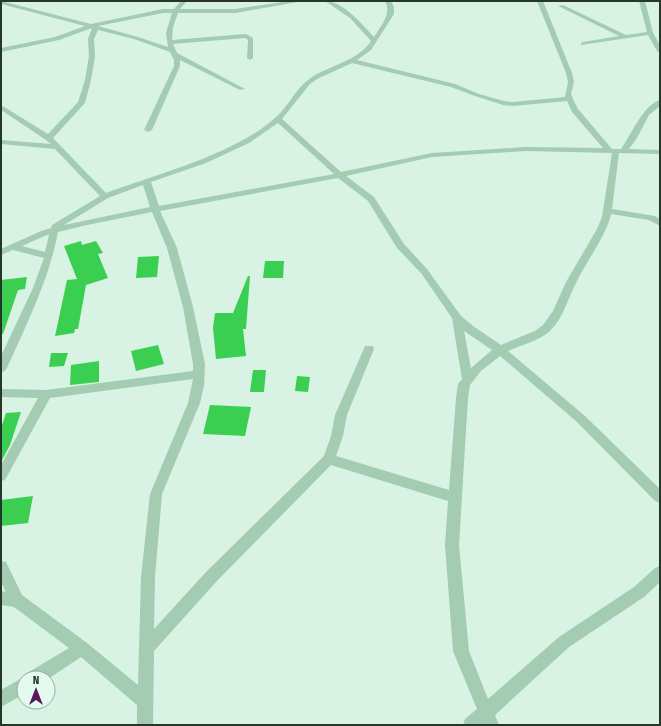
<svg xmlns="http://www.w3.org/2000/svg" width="661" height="726" viewBox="0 0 661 726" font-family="'Fira Sans Condensed',sans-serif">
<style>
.building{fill:#3acf50}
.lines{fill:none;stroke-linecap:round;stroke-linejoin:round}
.minor{fill:#a3ccb2;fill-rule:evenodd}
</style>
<rect width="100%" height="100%" fill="#d8f3e4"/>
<g class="building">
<polygon points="81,241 82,245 96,241 103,253 98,254 108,278 86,285 78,329 75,329 74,333 55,336 67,280 77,279 64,246"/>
<polygon points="159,256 157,277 136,278 138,257"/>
<polygon points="265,261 284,261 283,278 263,278"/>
<polygon points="248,276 250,276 246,329 243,329 246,356 216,359 213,328 215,313 233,313"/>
<polygon points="27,277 25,289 18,290 3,334 1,333 1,280"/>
<polygon points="158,345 164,364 136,371 131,351"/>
<polygon points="51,353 68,353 64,366 49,367"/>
<polygon points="99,361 99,382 70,385 71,365"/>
<polygon points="253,370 266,370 264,392 250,392"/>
<polygon points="297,376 310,377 308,392 295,391"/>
<polygon points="210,405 251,407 245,436 203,434"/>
<polygon points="21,412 10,445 1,462 1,428 6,413"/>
<polygon points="33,496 28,523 1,526 1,500"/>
</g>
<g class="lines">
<g class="minor">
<path d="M 1,1 L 91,24 L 163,9 L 174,9 L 181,1 L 187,1 L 180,9 L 235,9 L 289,1 L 303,1 L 235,13 L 178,13 L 173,27 L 172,40 L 246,34 L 253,38 L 253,58 L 250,60 L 247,58 L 248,40 L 245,38 L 173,44 L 177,53 L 245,89 L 240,90 L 180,60 L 180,66 L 152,130 L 148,132 L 144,130 L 174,66 L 174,60 L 170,52 L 134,39 L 98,30 L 94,39 L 95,56 L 91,80 L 85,103 L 53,138 L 106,193 C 158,174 235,154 275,118 C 289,106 296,87 312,77 C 331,65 358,61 371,41 L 350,18 L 325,1 C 343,1 362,24 374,37 C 381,25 392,15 385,1 L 391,1 L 394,7 L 394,14 L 371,50 L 357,60 L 455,84 L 479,94 L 504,101 L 513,102 L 565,97 L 568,82 L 566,73 L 537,1 L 543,1 L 572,73 L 574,82 L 571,94 L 573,99 L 578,109 L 612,149 L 621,149 C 632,134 642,106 660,100 L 660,106 L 649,115 L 637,138 L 629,149 L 660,150 L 660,154 L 619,153 L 612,209 L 655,216 L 660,219 L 660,226 L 649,220 L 611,214 C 607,235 585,263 576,283 C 568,298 563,319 550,331 C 539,341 521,345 508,351 L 585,416 L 660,489 L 660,503 L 655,501 L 577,422 L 500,356 L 481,371 L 470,385 L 468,398 L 459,545 L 469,651 L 488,699 L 559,637 L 634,587 L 655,568 L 660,566 L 660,582 L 644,597 L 569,647 L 495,715 L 499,725 L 463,725 L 465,719 L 477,709 L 453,651 L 445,545 L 448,501 L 331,465 L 216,582 L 154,651 L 153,725 L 137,725 L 137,705 L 81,657 L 48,679 L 27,678 L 29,672 L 69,648 L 14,607 L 1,605 L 1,591 L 6,592 L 1,582 L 1,561 L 6,562 L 22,595 L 87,643 L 138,685 L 141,577 L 150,494 L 188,403 L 193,379 L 50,398 L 5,480 L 1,481 L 1,465 L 38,398 L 1,397 L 1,389 L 46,390 L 193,371 L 193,364 L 183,307 L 167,248 L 152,212 L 87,225 L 58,232 C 49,280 27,323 7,368 L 5,371 L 1,372 L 1,356 L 33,288 L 44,258 L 13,250 L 1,255 L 1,249 L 41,231 L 51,228 L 52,225 L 100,196 L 55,149 L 1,144 L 1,140 L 51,144 L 46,140 L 1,110 L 1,105 L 48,134 L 78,102 L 85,80 L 89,56 L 88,39 L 92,28 L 59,40 L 1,52 L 1,48 L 55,37 L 85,26 L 1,4 ZM 163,13 L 172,13 L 166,33 L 168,47 L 138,37 L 98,26 ZM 352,63 L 451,87 L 475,96 L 503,105 L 513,106 L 567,101 L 572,112 L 603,148 L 526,147 L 432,153 L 341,172 L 282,119 L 310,84 L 317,79 ZM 278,123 L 334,174 L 159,206 L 151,182 L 206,163 L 249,143 ZM 526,151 L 612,153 L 602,217 L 597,229 L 566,282 L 553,311 L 543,325 L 535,331 L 501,345 L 473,326 L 461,316 L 427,269 L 404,244 L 374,197 L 346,176 L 432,157 ZM 338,178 L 368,201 L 397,248 L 421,273 L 452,318 L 462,379 L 458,384 L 456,398 L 449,490 L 336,456 L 343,436 L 347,415 L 374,349 L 373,346 L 365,346 L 335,415 L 331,436 L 324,456 L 206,572 L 154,629 L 155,577 L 162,494 L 200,403 L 204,386 L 205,364 L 193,307 L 177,248 L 160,211 ZM 143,185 L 150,207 L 64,225 L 108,198 ZM 47,235 L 49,235 L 45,252 L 22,246 ZM 464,331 L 492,350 L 471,368 Z"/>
<polygon points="639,1 645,1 653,33 660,45 660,53 657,51 648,35 581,45 581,43 583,42 619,36 558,6 563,5 626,35 647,32"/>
<polygon points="24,677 26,678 24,678 24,694 1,707 1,690"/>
</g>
</g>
<rect width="661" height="726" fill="none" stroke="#263629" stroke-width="4"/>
<g transform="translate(36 690)"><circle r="19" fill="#e4faee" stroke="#98ac9f"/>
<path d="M0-3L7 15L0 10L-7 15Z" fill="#58185a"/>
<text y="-6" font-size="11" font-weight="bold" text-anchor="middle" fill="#263629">N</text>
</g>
</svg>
